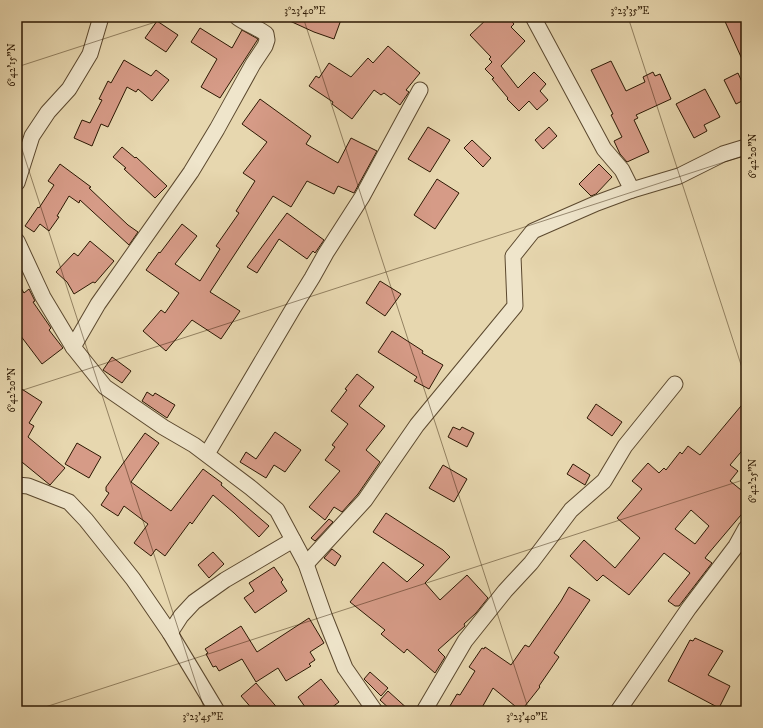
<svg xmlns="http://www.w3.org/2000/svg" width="763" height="728" viewBox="0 0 763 728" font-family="'IM FELL DW Pica',serif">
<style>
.building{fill:#d69b87;stroke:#2c1803;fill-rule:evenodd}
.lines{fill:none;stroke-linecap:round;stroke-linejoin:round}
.minor-casing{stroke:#5b482e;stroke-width:17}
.minor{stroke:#efe5cb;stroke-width:15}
.ticks{fill:none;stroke:#2c1803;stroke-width:1;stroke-opacity:0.45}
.neatline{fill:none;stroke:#2c1803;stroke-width:1.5}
.ticks-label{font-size:10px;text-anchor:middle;fill:#2c1803}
</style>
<rect width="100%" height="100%" fill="#e7d7af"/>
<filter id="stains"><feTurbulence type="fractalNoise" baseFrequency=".005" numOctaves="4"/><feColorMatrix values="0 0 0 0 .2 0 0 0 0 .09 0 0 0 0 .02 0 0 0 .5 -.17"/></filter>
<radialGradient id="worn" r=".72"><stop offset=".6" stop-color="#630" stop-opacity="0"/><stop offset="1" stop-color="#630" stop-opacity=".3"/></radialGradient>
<g class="building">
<polygon points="281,17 342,17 334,39 314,32"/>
<polygon points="489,17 508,17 514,24 511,27 525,41 501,66 518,88 534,72 546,84 540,91 548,100 537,110 529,101 519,111 507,99 508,98 492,79 494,78 485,69 492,62 489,59 491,57 470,35"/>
<polygon points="723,17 743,17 746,23 746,68"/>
<polygon points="157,21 178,35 166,52 145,38"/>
<polygon points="200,28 232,48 242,30 258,39 220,98 201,87 217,59 191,42"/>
<polygon points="388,46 420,73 406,90 409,92 400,105 384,93 381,95 374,90 352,119 332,104 333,102 309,86 316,76 319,78 329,63 351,77 368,58 373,63"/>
<polygon points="124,60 151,76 156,70 169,80 152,101 138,89 136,92 127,87 108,127 101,124 92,146 74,138 82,120 90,123 102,100 99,99 108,81 111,83"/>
<polygon points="611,61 626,91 645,82 643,77 653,72 655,76 660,74 671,99 636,115 638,118 634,120 649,152 627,162 620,154 614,141 622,137 611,115 613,114 591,70"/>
<polygon points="738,73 746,91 746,99 736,104 724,80"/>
<polygon points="705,89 720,117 704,125 707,131 694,138 676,104"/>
<polygon points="260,99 311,136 306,144 338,163 351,138 377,151 354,193 338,186 334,194 307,181 291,207 273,196 210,292 240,311 221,339 192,320 166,351 143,331 161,310 165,313 179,293 146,270 159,252 160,253 182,224 197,236 175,264 200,281 220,249 216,246 239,213 236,211 255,181 243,173 267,142 242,124"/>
<polygon points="428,127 450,140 430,172 408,159"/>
<polygon points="549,127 557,136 543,149 535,140"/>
<polygon points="472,140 491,158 483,167 464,148"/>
<polygon points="122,147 135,158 136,157 167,186 155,198 124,169 126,168 113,157"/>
<polygon points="60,164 91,187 89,188 128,225 138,232 129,245 80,200 79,203 69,196 57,216 59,217 49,231 40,224 34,232 25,226 38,207 39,208 54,185 48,181"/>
<polygon points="599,164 612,177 596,194 591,196 579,184"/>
<polygon points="437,179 459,193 435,229 414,215"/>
<polygon points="287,213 324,240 315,253 313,251 307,259 279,239 257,273 247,267"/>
<polygon points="90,241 114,261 95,283 93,282 74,294 67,282 56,272 74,253 78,256"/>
<polygon points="17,281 24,293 29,289 35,301 33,302 51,328 49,330 63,348 42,364 17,331"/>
<polygon points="380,281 401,294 385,316 366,303"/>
<polygon points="392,331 423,351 422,353 443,365 429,389 414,381 417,377 378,352"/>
<polygon points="112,357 131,371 122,383 103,370"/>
<polygon points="357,374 374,387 359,406 385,426 366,450 380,462 358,494 342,512 334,507 325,520 309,507 340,471 325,460 335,447 332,445 348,424 331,411 347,390 345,389"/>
<polygon points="17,386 42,402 29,423 34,426 28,437 65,468 50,485 17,458"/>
<polygon points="147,392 153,396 155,393 175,405 167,418 142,401"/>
<path d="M 746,400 L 746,446 L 730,465 L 738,471 L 730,481 L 746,494 L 746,509 L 708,554 L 705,558 L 712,563 L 679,606 L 675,606 L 668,601 L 690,573 L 664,553 L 629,595 L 603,575 L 597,581 L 570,556 L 584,540 L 615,568 L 640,538 L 617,518 L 642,489 L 632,481 L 648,463 L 659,473 L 664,468 L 666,470 L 680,452 L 682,454 L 688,446 L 700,455 ZM 691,510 L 709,526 L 695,544 L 675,529 Z"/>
<polygon points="596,404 622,422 612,436 587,418"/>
<polygon points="453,427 460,430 462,427 474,433 467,447 448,437"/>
<polygon points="275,432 301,450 285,472 274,465 266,478 240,462 246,452 256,459"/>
<polygon points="145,433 159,443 131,482 171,511 203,469 222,483 221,485 269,526 259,537 234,513 213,495 192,524 190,522 165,556 156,549 151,556 134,543 148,524 124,506 118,516 101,505 109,493 106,491 106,487"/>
<polygon points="77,443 101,457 89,478 65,464"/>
<polygon points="573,464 590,475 585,485 567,474"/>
<polygon points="443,465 467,479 454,502 429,488"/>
<polygon points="386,513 443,550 450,557 425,583 440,600 467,575 488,598 476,613 464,624 465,626 438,650 445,657 435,673 407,649 404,653 381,634 385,630 350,602 383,562 407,582 424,565 373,532"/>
<polygon points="329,519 333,522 315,541 311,538"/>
<polygon points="332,549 341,556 335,566 324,558"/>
<polygon points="213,552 224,564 209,578 198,565"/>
<polygon points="274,567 283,580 281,582 287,591 255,613 244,598 254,591 249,583"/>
<polygon points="569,587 590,600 554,653 559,657 539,686 540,687 521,711 493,688 480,711 447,711 457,694 460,695 475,671 469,667 482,648 484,649 485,647 511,665 525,645 529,647 561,601"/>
<polygon points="309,618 324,643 310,652 315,660 309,664 311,666 286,681 278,668 256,682 242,659 219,671 216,666 213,667 206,654 208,653 205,649 241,626 257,652"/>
<polygon points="695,638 723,651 708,675 730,686 719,708 668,681 690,640 693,641"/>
<polygon points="370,672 388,688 381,696 364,679"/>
<polygon points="321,679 339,702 327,711 308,711 298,697"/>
<polygon points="256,683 280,711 254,711 241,696"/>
<polygon points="388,691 410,711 392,711 380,700"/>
</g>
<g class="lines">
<g class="minor-casing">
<g id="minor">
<polyline points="533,17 604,149 622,170 632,190 679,176 723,154 746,147"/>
<polyline points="17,183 32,136 48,112 69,89 90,54 101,17"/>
<polyline points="17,241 43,297 73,347 105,387 163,427 194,445 251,488 277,510 306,564 325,618 345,668 375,711"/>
<path d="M 73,347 L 98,304 L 191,172 L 217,129 L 253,64 L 265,46 L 267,40 L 266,34 C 257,27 246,24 237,17"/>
<polyline points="207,454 294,307 312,278 326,253 362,197 420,90"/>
<polyline points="17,485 28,486 69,502 86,520 133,579 170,633 217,711"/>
<polyline points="306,564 365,500 417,425 515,306 513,256 533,231 597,203 632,190"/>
<polyline points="170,633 181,616 194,602 225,580 293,540"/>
<polyline points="424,711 465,641 505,591 531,563 571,510 604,481 625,446 675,384"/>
<polyline points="618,711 689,608 736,546 746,528"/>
</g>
</g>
<use href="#minor" class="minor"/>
</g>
<path class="ticks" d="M 303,17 L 529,711M 628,17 L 746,380M 17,67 L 171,17M 17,134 L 205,711M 17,392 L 746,155M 33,711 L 746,479"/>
<rect width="763" height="728" fill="none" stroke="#e7d7af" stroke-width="44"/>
<rect x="22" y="22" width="719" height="684" class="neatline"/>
<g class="ticks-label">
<text x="305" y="14">3°23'40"E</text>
<text x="630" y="14">3°23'35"E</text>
<text transform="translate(11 65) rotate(-90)" y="4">6°42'15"N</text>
<text transform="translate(752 156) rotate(-90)" y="4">6°42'20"N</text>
<text transform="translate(11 390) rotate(-90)" y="4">6°42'20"N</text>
<text transform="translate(752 481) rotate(-90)" y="4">6°42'25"N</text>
<text x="203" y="720">3°23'45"E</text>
<text x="527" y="720">3°23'40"E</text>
</g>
<rect width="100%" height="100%" filter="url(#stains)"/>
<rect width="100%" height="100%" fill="url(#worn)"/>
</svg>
